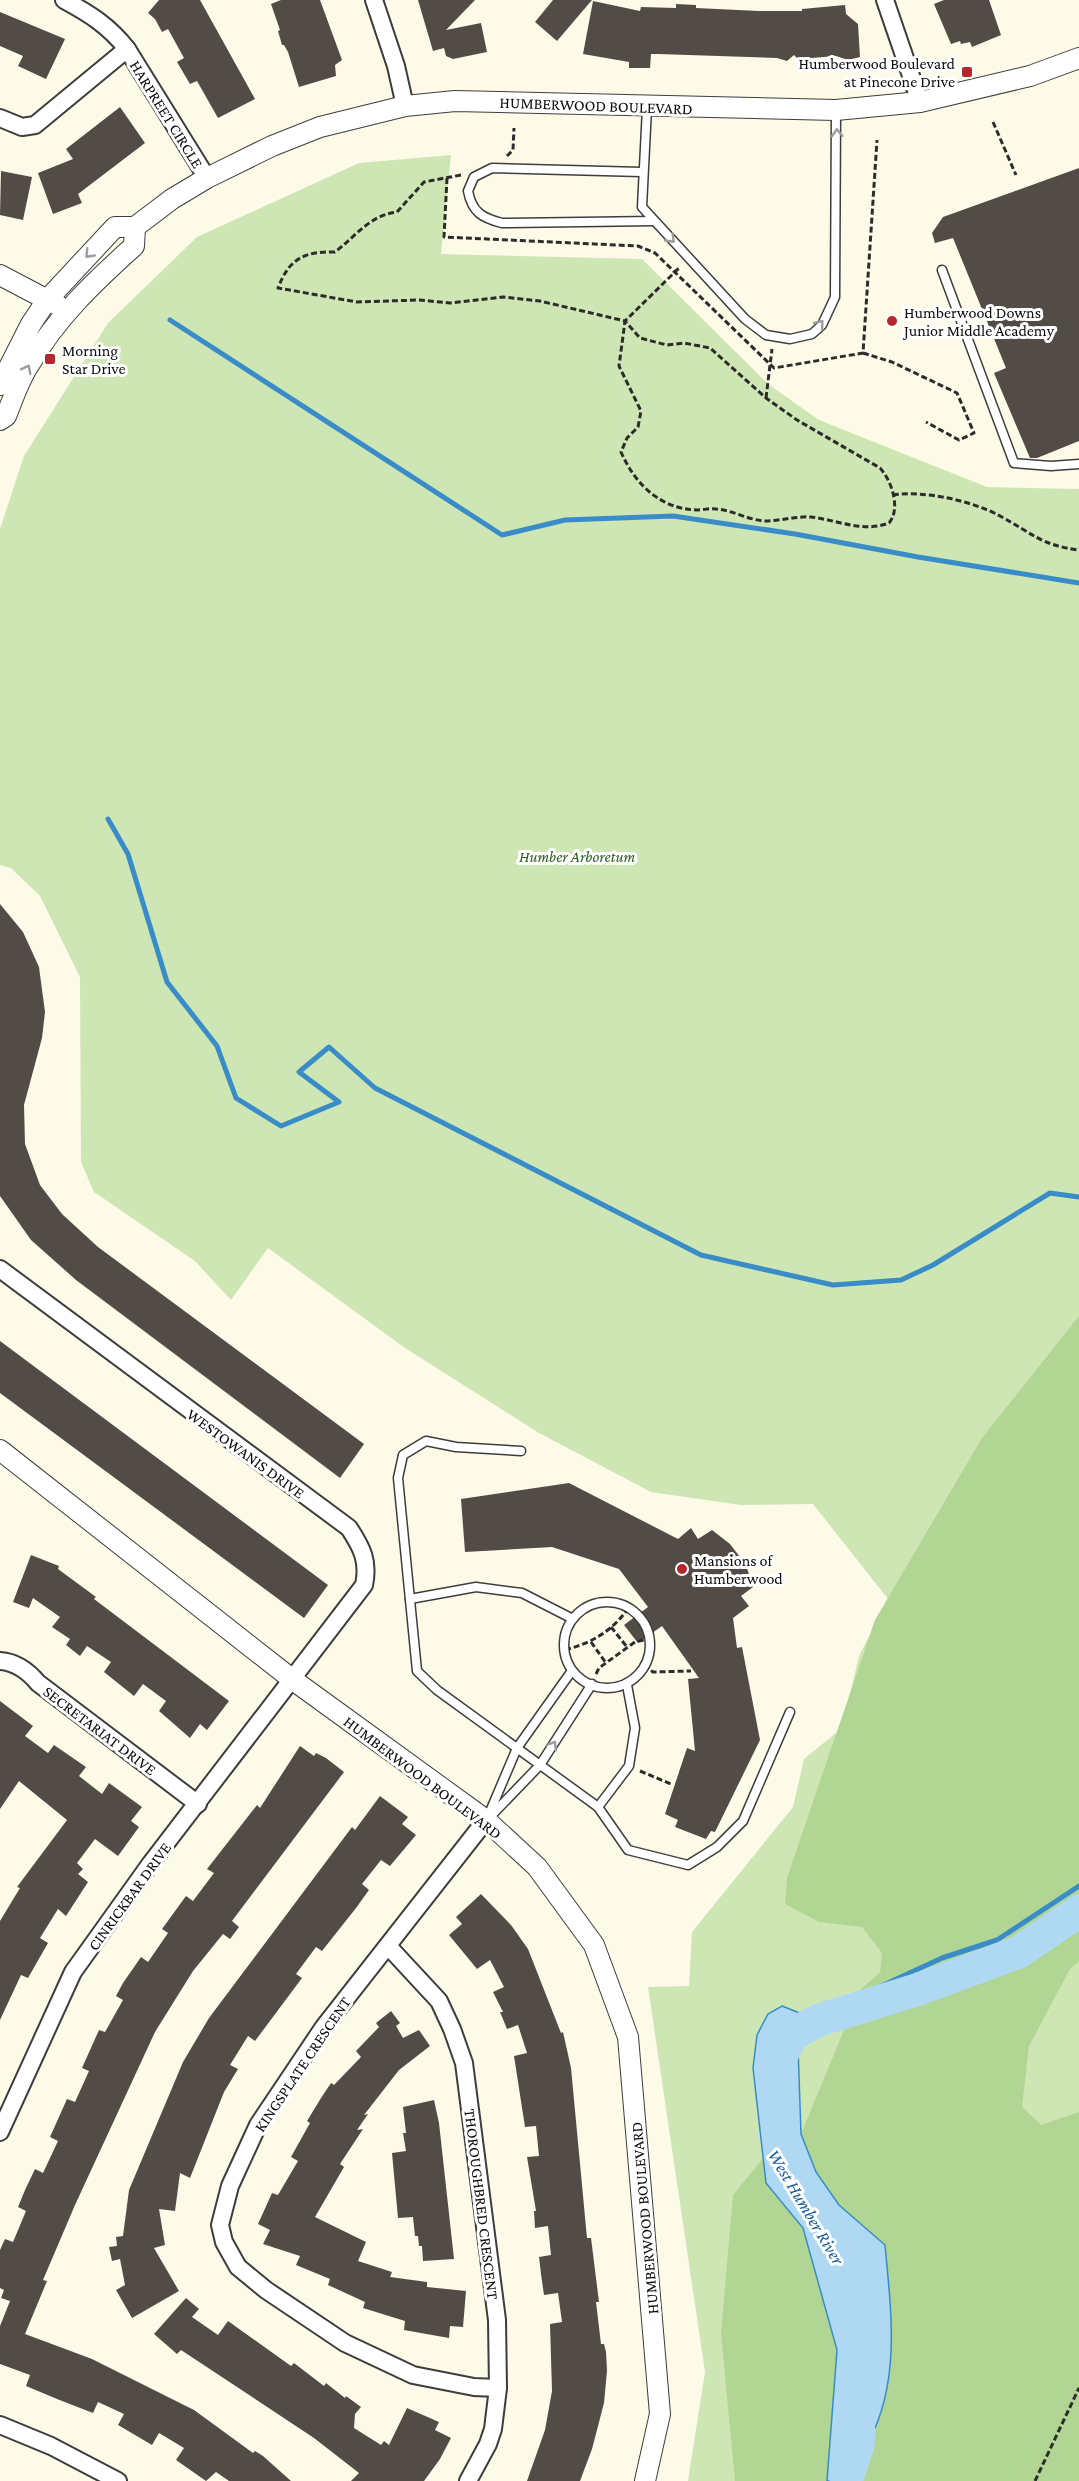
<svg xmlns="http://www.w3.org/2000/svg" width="1079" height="2481" viewBox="0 0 1079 2481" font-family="'Crimson Pro',serif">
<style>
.green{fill:#cde6b4}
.forest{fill:#b1d694}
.water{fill:#afd8f3;stroke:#398cc8;stroke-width:1.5}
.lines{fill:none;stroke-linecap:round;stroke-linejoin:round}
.stream{stroke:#398cc8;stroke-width:5}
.river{stroke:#afd8f3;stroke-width:33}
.building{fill:#524c47}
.service-casing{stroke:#3d3d3d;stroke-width:11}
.minor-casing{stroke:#3d3d3d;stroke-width:20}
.tertiary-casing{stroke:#3d3d3d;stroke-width:22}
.path{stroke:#2c2c2c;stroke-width:3;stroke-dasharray:6 3;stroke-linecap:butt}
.service{stroke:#fff;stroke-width:8}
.minor{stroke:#fff;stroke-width:16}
.tertiary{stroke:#fff;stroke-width:20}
.oneway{stroke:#9d9d9d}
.poi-dot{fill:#b4282c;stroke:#fff;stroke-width:2}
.labels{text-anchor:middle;stroke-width:6;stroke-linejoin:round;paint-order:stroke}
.poi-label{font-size:16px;fill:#0a0a0a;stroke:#fff;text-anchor:start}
.street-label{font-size:16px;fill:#0a0a0a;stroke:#fff}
.park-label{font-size:16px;font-style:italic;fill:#2a5e1e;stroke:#fff}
.water-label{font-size:18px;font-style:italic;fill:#195d96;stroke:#fff}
</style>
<rect width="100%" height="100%" fill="#fefae8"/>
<polygon class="green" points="451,155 441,254 642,259 768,384 819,420 987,487 1079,489 1079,2481 688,2481 705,2372 648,1987 689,1986 692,1932 793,1807 804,1759 842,1728 859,1656 888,1599 813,1504 741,1505 651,1492 539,1433 405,1348 268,1248 231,1300 195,1261 94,1192 81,1162 80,977 40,896 11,868 0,865 0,529 24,456 108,323 197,237 359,163"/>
<g class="forest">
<polygon points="1079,1316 1079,1961 1070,1969 1029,2046 1022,2107 1041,2125 1079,2112 1079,2481 844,2481 870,2440 885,2245 839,2205 816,2172 801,2134 861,1989 880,1973 882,1953 862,1927 819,1922 785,1904 787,1878 875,1620 982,1438"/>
<polygon points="764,2157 766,2183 803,2228 837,2350 827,2481 735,2481 721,2333 733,2195"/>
</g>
<path class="water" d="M 782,2006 L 812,2018 L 798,2047 L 801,2134 L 816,2172 L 839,2205 L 885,2245 C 891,2311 901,2380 869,2441 C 862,2455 853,2468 844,2481 L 827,2481 L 837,2350 L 803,2228 L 766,2183 L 753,2068 L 757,2035 L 768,2014 Z"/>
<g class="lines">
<g class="stream">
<polyline points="170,320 502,535 565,520 673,516 795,534 918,557 1079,583"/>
<polyline points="108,819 128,854 167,982 217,1046 236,1098 281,1126 339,1102 299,1072 329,1047 375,1088 701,1255 833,1285 901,1280 933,1265 1050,1193 1079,1197"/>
<polyline points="812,2018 942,1958 997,1940 1079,1886"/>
</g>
<g class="river">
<polyline points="780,2058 793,2034 819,2020 916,1990 1019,1952 1079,1911"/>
<polyline points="846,2481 858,2445 859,2431"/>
</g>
</g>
<g class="building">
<polygon points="159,0 200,0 255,99 218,118 197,81 190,84 177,62 184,58 168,29 162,32 155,19 148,13"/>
<polygon points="281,0 320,0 342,60 335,65 336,76 299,87 288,52 284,45 282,45 278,31 280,30 271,4"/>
<polygon points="418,0 475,0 446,30 481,23 487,52 453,59 446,56 444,48 433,51"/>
<polygon points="553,0 592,0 557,41 535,22"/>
<polygon points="944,0 989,0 1001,35 972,47 970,42 961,44 960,41 951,44 934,4"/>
<polygon points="593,1 640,11 641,7 676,8 676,4 696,5 696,8 759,11 802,11 802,9 845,5 846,14 858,24 860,57 848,60 836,56 811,58 808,62 801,62 794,55 787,61 777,58 658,54 651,54 650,68 629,68 629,62 583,54"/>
<polygon points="0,12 65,39 46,79 18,66 23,56 0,46"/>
<polygon points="120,107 145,143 78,194 82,203 53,214 38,173 73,159 66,149"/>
<polygon points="1079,168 1079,441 1037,458 1030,458 994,373 1006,368 953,238 935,243 932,233 943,217"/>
<polygon points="1,171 32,177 23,220 0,215"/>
<polygon points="0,904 23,932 39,967 45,1012 42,1038 24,1105 25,1144 40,1185 62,1214 98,1247 364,1444 340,1478 76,1280 31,1240 0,1196"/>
<polygon points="0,1341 328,1585 304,1618 0,1393"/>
<polygon points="569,1483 678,1539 691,1528 698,1539 712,1530 730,1544 746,1565 753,1587 741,1596 749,1606 733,1618 737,1648 742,1647 760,1740 715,1832 711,1831 706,1839 675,1827 678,1820 665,1814 687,1748 695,1751 688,1679 699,1678 662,1626 638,1643 624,1625 648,1607 619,1569 552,1547 465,1552 461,1499"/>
<polygon points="31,1555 59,1566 58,1569 96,1597 94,1599 229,1701 207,1730 200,1724 190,1738 159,1711 166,1701 143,1684 134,1696 104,1672 111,1662 87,1646 80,1656 66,1645 70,1639 52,1627 60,1617 33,1598 29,1608 13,1602"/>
<polygon points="0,1701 33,1726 25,1736 48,1753 54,1745 86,1767 79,1776 102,1794 109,1783 142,1807 131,1821 139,1827 118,1856 95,1839 77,1863 83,1869 78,1874 88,1882 66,1916 58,1909 40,1938 48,1943 28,1978 21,1975 0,2020 0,1921 20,1888 17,1887 67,1820 19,1781 0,1809"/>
<polygon points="300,1746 314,1756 316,1753 326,1758 344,1772 232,1921 239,1927 230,1939 223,1934 193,1971 155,2032 75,2205 43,2280 47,2281 25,2334 92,2359 194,2410 253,2453 255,2451 263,2456 291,2481 229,2481 216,2472 206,2481 176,2460 184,2448 159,2433 152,2445 118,2425 124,2414 98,2402 93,2413 57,2399 26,2386 30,2375 0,2364 0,2326 10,2301 1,2298 4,2290 0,2288 0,2250 5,2239 13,2242 26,2211 18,2207 25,2190 35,2169 43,2173 58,2141 50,2137 67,2099 75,2102 89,2071 82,2068 99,2030 105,2032 123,2000 116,1996 123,1983 141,1957 148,1962 168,1933 162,1929 186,1896 193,1901 214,1873 207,1869 257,1805 260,1808"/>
<polygon points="380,1796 408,1817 402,1824 416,1835 390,1866 381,1860 362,1884 369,1890 356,1908 322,1951 316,1947 296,1974 302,1978 255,2041 248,2036 230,2065 238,2069 224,2092 190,2178 180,2173 175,2211 159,2209 165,2245 154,2248 179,2291 132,2318 116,2290 125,2285 120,2259 112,2261 109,2247 117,2246 116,2237 123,2236 129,2190 183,2062 209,2018 352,1827 355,1830"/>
<polygon points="481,1894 511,1925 528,1949 561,2033 563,2032 571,2068 587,2238 591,2238 599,2302 596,2302 601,2344 604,2344 606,2352 607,2371 604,2403 592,2449 580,2481 527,2481 545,2430 552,2391 550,2324 562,2322 558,2293 544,2295 541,2274 539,2257 551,2255 548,2226 535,2228 534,2211 536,2211 527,2157 539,2156 536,2126 525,2127 514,2056 527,2053 518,2025 507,2029 500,2012 503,2012 493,1992 504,1987 490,1960 477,1969 449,1935 462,1924 456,1917"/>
<polygon points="391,2011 400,2023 396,2026 403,2038 419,2030 430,2046 399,2070 364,2115 368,2114 357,2130 363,2129 340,2164 344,2167 315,2217 366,2242 358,2261 392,2272 390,2277 427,2282 427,2287 466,2291 463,2327 450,2326 449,2338 404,2330 405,2321 363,2308 365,2302 328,2285 330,2279 296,2265 300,2256 263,2244 270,2230 258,2224 272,2193 278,2195 298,2161 291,2157 310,2123 307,2121 321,2098 331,2083 334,2085 361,2057 356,2051 379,2027 376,2023"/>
<polygon points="434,2100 439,2123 454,2259 423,2261 422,2246 419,2246 418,2236 415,2236 413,2217 398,2218 392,2153 406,2151 403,2133 406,2133 403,2107"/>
<polygon points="186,2298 199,2309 192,2317 218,2335 228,2321 291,2366 294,2363 324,2386 326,2383 345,2398 346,2396 361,2407 355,2414 354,2428 381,2445 384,2441 389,2445 407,2408 439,2422 435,2430 451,2438 440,2459 424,2481 351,2481 359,2473 314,2438 181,2350 177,2354 154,2334"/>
</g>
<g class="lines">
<g class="service-casing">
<g id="service">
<polyline points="647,108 642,207 745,319 766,335 790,339 812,334 822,325 835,297 836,110"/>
<path d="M 642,172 L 492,168 L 474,177 L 468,191 C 472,212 482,218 502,223 L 654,221"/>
<polyline points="942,270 1014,463 1051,466 1079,464"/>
<polyline points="521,1451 456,1447 426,1441 403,1455 398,1478 417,1671 437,1690 598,1807 628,1850 688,1865 717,1847 743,1821 790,1712"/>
<polyline points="410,1599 476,1587 522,1593 571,1618"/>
<circle cx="607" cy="1645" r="43"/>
<polyline points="598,1807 629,1766 635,1728 627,1685"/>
<polyline points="489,1814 517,1748 571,1672"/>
<polyline points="487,1820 540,1765 592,1684"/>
</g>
</g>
<g class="minor-casing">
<g id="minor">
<path d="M 64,0 C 90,14 109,26 127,49 L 207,178"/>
<polyline points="374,0 396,66 405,106"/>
<polyline points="885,0 920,102"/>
<polyline points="0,118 22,127 35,125 127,49"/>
<path d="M 0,1269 L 349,1528 C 362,1548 369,1561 364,1585 L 151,1863 L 73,1972 L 0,2132"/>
<path d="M 0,1661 C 16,1662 28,1671 38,1683 L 198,1804"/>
<polyline points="486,1820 323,2028 258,2125 230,2186 220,2225 224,2242 238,2267 266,2290 345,2343 413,2375 474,2387 498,2388"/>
<polyline points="388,1946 439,2001 452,2029 464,2063 497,2320 498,2388 493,2429 488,2444 468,2481"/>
<polyline points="0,2425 51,2446 118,2481"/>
</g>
</g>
<g class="tertiary-casing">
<g id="tertiary">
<polyline points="0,275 59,306"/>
<polyline points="0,385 31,324 47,300 115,227 135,227 172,199 207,178 272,146 320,127 405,106 455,101 836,110 920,102 1030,76 1079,58"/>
<path d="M 0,420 L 6,416 C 13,399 19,380 29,365 C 56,318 94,282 134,246 L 135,227"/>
<polyline points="0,1450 293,1680 486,1820 537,1867 594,1945 628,2037 660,2414 645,2481"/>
</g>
</g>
<g class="path">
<polyline points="993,122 1016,175"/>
<polyline points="507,156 513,150 514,128"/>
<path d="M 461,175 L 424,182 L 397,212 C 370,215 356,236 335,252 C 304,251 289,259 278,288 L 357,302 L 419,300 L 450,303 L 503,297 L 540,301 L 625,321 L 619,366 L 641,411 L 638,427 L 627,438 L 621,452 C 635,484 660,509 697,510 C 703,510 710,508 716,509 C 732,510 748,520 765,521 C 780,521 796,516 811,517 C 837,520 863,533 889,523 C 901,509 892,481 880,468 L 797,420 L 766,398 L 710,348 L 684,343 L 667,345 L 640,338 L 625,321 L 679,268"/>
<polyline points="447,178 444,237 638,246 655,253 774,368 863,353 877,140"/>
<polyline points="863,353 892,362 957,393 974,433 959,440 926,422"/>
<polyline points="766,398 772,349"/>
<path d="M 893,495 C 923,490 973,501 1000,516 C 1032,533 1040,545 1079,550"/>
<polyline points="611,1627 627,1647"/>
<polyline points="591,1642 606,1663"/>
<path d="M 565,1650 C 591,1643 611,1632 627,1610"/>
<polyline points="644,1665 653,1672 691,1671"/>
<polyline points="596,1674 599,1668 635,1642 648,1639"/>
<polyline points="640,1771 671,1784"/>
<polyline points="1035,2481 1079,2388"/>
</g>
<use href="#service" class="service"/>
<use href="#minor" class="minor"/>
<use href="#tertiary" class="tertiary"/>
</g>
<defs><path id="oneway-chevron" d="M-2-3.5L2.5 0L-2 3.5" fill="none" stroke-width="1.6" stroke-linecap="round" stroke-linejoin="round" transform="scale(1.5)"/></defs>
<g class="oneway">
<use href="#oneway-chevron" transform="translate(837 133) rotate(-92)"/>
<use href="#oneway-chevron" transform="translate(671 239) rotate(46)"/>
<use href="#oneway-chevron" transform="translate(89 254) rotate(134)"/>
<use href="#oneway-chevron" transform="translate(820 324) rotate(-50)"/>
<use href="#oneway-chevron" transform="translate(27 369) rotate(-63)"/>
<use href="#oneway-chevron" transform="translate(553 1745) rotate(-58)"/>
</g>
<g class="poi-dot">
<rect x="961" y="66" width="12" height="12" rx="3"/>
<circle cx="892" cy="321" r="6"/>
<rect x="44" y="353" width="12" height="12" rx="3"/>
<circle cx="682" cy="1569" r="6"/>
</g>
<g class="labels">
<g class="poi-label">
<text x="955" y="69" text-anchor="end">Humberwood Boulevard<tspan x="955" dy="18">at Pinecone Drive</tspan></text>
<text x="904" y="318">Humberwood Downs<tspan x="904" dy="18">Junior Middle Academy</tspan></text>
<text x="62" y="356">Morning<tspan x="62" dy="18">Star Drive</tspan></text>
<text x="694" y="1566">Mansions of<tspan x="694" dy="18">Humberwood</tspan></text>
</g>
<g class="street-label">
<text transform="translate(596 105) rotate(2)" y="6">HUMBERWOOD BOULEVARD</text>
<text transform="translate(167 114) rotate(58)" y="6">HARPREET CIRCLE</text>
<text transform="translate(246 1453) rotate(36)" y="6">WESTOWANIS DRIVE</text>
<text transform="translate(100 1730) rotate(37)" y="6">SECRETARIAT DRIVE</text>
<text transform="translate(423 1777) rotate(37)" y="6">HUMBERWOOD BOULEVARD</text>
<text transform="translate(129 1896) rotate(-54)" y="6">CINRICKBAR DRIVE</text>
<text transform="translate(302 2064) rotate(-56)" y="6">KINGSPLATE CRESCENT</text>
<text transform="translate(482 2204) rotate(83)" y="6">THOROUGHBRED CRESCENT</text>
<text transform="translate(644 2218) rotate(-95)" y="6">HUMBERWOOD BOULEVARD</text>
</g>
<g class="park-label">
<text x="577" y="862">Humber Arboretum</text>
</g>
<g class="water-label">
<text transform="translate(806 2207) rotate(59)" y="6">West Humber River</text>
</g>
</g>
</svg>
